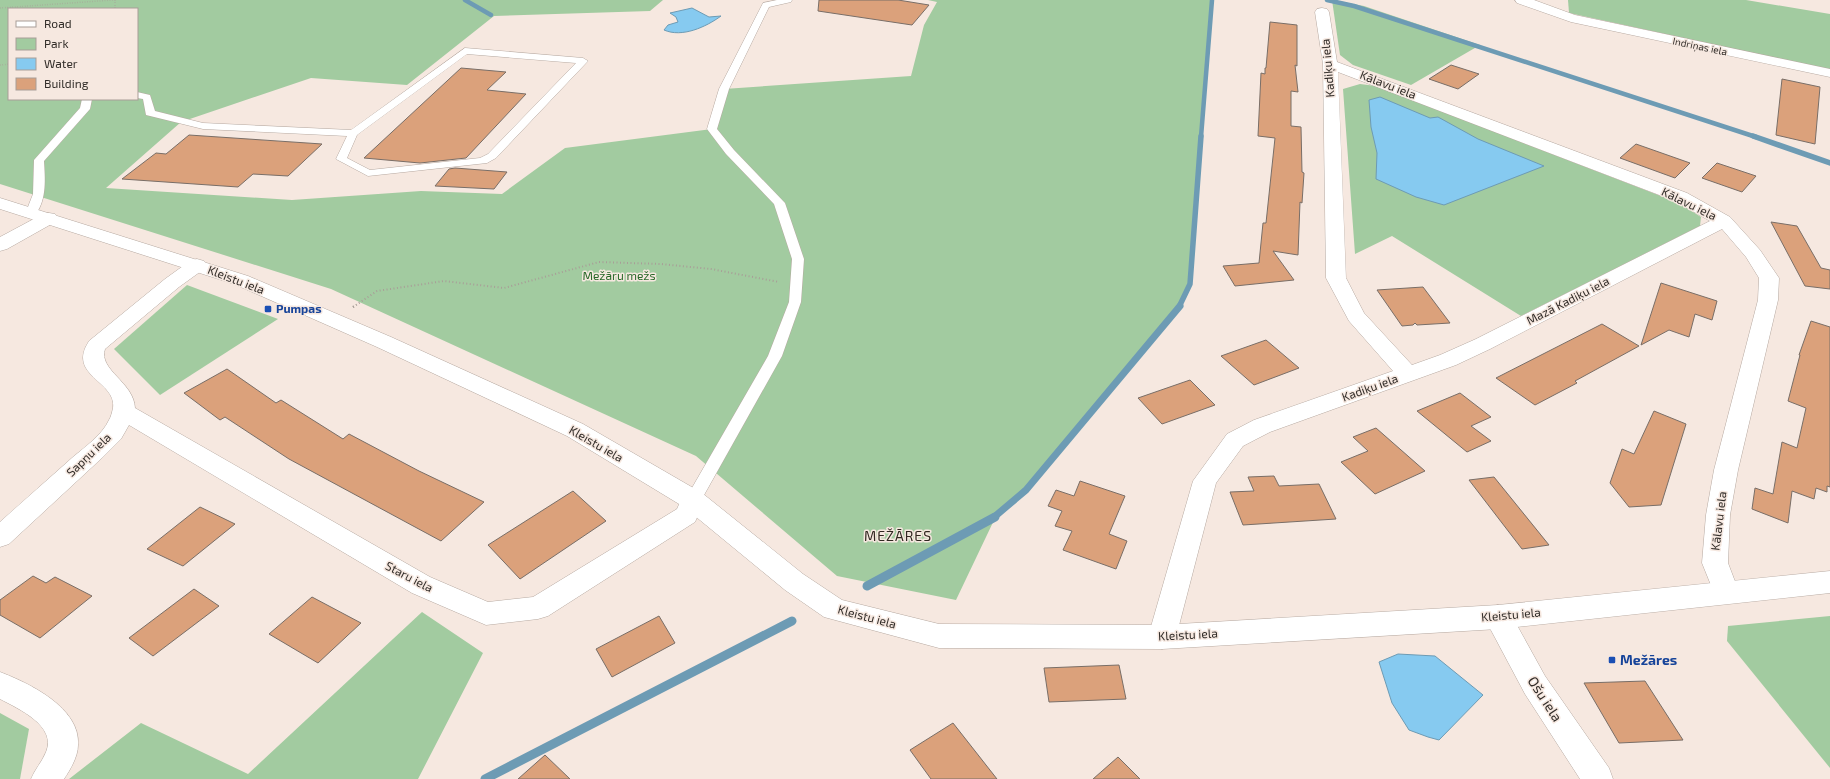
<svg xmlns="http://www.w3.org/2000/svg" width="1830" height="779" viewBox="0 0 1830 779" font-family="'Exo 2',sans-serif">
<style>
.green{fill:#a2cba0;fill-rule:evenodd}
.water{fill:#86caf0;stroke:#6d9bb4}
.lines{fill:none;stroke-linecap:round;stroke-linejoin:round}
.stream-far3{stroke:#6d9bb4;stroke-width:4.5}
.stream-far2{stroke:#6d9bb4;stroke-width:5.5}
.stream-far1{stroke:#6d9bb4;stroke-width:7}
.stream{stroke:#6d9bb4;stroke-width:9}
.building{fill:#dba17b;stroke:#796e67}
.lane-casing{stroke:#b6a9a1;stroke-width:1}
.street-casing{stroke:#b6a9a1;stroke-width:1}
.secondary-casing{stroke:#b6a9a1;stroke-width:1}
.path-far2{stroke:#a89e97;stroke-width:1.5;stroke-dasharray:0.5 2;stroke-linecap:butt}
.path-far1{stroke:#a89e97;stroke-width:2;stroke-dasharray:1 2.5;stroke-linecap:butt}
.path{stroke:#a89e97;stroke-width:2.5;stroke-dasharray:1 3;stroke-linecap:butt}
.lane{fill:#fff;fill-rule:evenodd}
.street{fill:#fff;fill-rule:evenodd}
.secondary{fill:#fff;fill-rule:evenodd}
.transit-dot{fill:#1a4fb4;stroke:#f6e8e0;stroke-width:1.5}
.labels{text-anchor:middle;stroke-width:3;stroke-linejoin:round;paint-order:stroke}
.far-street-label{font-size:10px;fill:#322d29;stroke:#f6e8e0}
.street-label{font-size:12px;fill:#322d29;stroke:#f6e8e0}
.park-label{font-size:12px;fill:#276828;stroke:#f6e8e0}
.transit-label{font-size:12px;font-weight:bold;fill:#164399;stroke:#f6e8e0;text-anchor:start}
.quarter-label{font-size:14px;letter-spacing:1px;fill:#302720;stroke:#f6e8e0}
.near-transit-label{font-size:14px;font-weight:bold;fill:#164399;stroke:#f6e8e0;text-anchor:start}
.near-street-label{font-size:14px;fill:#322d29;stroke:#f6e8e0}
</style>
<rect width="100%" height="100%" fill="#f6e8e0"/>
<g class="green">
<path d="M 0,0 L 663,0 L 650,11 L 494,16 L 407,85 L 311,78 L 181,122 L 106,188 L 292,200 L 421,191 L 502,194 L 565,148 L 712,129 L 724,89 L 911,76 L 924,25 L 937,2 L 928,0 L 1212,0 L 1190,284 L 1180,306 L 1026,490 L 996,516 L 956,600 L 837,576 L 696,456 L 331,289 L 0,184 ZM 9,9 L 137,9 L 137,99 L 9,99 Z"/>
<polygon points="1332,0 1364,6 1480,45 1411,85 1353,65 1340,55"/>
<polygon points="1568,0 1746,0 1830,14 1830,70 1569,13"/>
<polygon points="1360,84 1376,86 1679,203 1701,217 1700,226 1521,316 1392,236 1355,254 1343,89"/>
<polygon points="187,285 278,319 160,395 114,349"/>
<polygon points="422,612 483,653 418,779 69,779 141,723 248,774"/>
<polygon points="1830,616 1830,768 1727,641 1728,626"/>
<polygon points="0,713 29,729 20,779 0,779"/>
</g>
<g class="water">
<path d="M 692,8 L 709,17 L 721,16 C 706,27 682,38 664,30 L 668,25 L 678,22 L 676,17 L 670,13 Z"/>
<polygon points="1380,97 1430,118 1438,117 1478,139 1544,166 1444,205 1416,197 1376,179 1377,153 1371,127 1369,100"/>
<polygon points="1398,654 1435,656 1483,695 1439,740 1428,737 1409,730 1392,703 1379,662"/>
</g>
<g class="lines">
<g class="stream-far3">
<polyline points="465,0 491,15"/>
<polyline points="1327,0 1354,6 1756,137"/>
<polyline points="1201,137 1212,0"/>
</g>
<g class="stream-far2">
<polyline points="1753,136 1830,163"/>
<polyline points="1179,307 1190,284 1201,136"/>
</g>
<polyline class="stream-far1" points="993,518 1026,490 1180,306"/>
<g class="stream">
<polyline points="867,586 995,517"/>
<polyline points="485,779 792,621"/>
</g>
</g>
<g class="building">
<polygon points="819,0 898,0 929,5 912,25 818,11"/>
<polygon points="1270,22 1297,25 1297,66 1295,65 1298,92 1291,91 1291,126 1301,127 1302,172 1304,173 1302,203 1300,202 1298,255 1273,251 1294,280 1235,286 1223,266 1259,263 1263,223 1266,223 1275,138 1258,136 1261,73 1265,74 1265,68 1266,68"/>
<polygon points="1451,65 1479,74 1458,89 1429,79"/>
<polygon points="461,68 506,72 487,90 526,94 466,158 420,163 364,158"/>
<polygon points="1782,79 1820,87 1815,144 1776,135"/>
<polygon points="189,135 322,144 288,176 253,174 238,187 122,179 156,153 166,154"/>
<polygon points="1636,144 1690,163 1675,178 1620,158"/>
<polygon points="1717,163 1756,176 1742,192 1702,178"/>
<polygon points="455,168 507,172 494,189 435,186 449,169"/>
<polygon points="1771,222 1797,226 1821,268 1830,270 1830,289 1805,286"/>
<polygon points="1661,283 1717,301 1712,320 1695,314 1689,337 1669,330 1641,345"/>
<polygon points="1423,287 1450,323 1417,325 1415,323 1413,325 1402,326 1377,290"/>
<polygon points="1811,321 1830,327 1830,487 1827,486 1827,492 1816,488 1814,499 1792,491 1788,523 1752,509 1755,488 1773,494 1782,442 1797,448 1806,408 1788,401 1800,355 1799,355"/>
<polygon points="1602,324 1639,346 1575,381 1577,383 1535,405 1496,378"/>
<polygon points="1266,340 1299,368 1254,385 1221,356"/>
<polygon points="227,369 276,403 281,400 343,439 349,434 419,471 484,502 441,541 289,459 225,417 220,420 184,393"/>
<polygon points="1190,380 1215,405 1162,424 1138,398"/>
<polygon points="1460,393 1491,417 1471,426 1491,441 1467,452 1417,411"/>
<polygon points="1654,411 1686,424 1661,505 1629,507 1610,483 1622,449 1634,454"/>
<polygon points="1376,428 1425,471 1375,494 1341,462 1368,451 1353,437"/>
<polygon points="1274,476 1279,486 1319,484 1336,519 1243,525 1230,492 1254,491 1248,477"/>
<polygon points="1494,477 1549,545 1522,549 1469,480"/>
<polygon points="1080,481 1125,496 1109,534 1127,541 1116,569 1063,550 1072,531 1055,526 1062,511 1048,506 1056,490 1074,496"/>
<polygon points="573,491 606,521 520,579 488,545"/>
<polygon points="200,507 235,524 183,566 147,549"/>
<polygon points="33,576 46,583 55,577 92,596 40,638 0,615 0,600"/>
<polygon points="194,589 219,606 153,656 129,638"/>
<polygon points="312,597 361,623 318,663 269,634"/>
<polygon points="659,616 675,643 612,677 596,649"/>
<polygon points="1119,665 1126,699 1049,702 1044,668"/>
<polygon points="1645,681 1683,740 1619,743 1584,683"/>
<polygon points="953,723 997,779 931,779 910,750"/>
<polygon points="545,755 570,779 518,779"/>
<polygon points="1118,757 1140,779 1093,779"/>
</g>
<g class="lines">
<g class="lane-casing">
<g id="lane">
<polygon points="777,0 792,0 791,2 769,7 729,89 717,129 734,150 785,203 804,259 801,302 782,356 699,504 693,506 687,504 685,500 768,356 789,302 792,259 774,204 726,154 707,129 719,89 762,5 763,3"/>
<path d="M 465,48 L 583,58 L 588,61 L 496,158 L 487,163 L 368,176 L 336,159 L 347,136 L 203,129 L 146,115 L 143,99 L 137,98 L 137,92 L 150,95 L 155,111 L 203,123 L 351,130 ZM 467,54 L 576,63 L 488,154 L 480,158 L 370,170 L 347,158 L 357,135 Z"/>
<path d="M 82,99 L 92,99 L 90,109 L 44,161 C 45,179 47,198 36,214 L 28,214 L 26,212 L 33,194 L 34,160 L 80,108 Z"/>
</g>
</g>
<g class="street-casing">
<g id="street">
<polygon points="1515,0 1534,0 1575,15 1830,69 1830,77 1571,22 1517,3"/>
<path d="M 1322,8 L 1327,9 L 1329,12 L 1337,62 L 1687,193 L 1730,217 L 1760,250 L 1779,278 L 1778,300 L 1738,470 L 1730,515 L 1728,563 L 1739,592 L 1735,600 L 1726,603 L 1717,600 L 1702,563 L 1706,515 L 1714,470 L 1758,300 L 1759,278 L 1746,257 L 1722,229 L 1490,349 L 1456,365 L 1270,432 L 1243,446 L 1216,483 L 1176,637 L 1172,645 L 1162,649 L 1152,645 L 1148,637 L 1193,481 L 1227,434 L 1254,420 L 1393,371 L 1349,321 L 1326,278 L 1323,64 L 1315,12 L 1317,9 ZM 1338,72 L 1675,201 L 1710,221 L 1476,339 L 1440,355 L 1412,365 L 1364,313 L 1346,278 Z"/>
<polygon points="49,213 55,214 58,218 55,222 7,249 0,251 0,237 43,214"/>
<path d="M 197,259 L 204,261 L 207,265 L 204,269 L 179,287 L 105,349 C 98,370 134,382 135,408 L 430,577 L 488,602 L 533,597 L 677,509 L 684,493 L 693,491 L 702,493 L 705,500 L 695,522 L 548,616 L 538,619 L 486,625 L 412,593 L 129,425 L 121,439 L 103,457 L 9,544 L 0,547 L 0,522 C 24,500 49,479 73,457 C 85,447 102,435 109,420 C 111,417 112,412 113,408 C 117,381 66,376 89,341 L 165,279 L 190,261 Z"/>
<polygon points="1498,605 1508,609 1545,676 1609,768 1613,779 1580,779 1525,694 1484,617 1488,609"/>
<path d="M 0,672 C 29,683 81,708 78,745 C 78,757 70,770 64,779 L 31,779 C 35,769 42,762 46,752 C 57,726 19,709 0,699 Z"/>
</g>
</g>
<g class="secondary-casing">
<polygon id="secondary" points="0,198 248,276 391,337 583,424 702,493 803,574 842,600 939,624 1162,625 1498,605 1830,571 1830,593 1498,629 1162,649 939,648 824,617 785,590 684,507 567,436 377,347 234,284 0,209"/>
</g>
<g class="path-far2">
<polyline points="115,0 115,9"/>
<polyline points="0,8 113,0"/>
<polyline points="0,65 9,64"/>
</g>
<polyline class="path-far1" points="353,307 377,291 444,281 504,288 599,262 661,264 711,269 779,282"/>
<polyline class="path" points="353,307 355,306"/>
<use href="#lane" class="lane"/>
<use href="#street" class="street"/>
<use href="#secondary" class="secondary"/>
</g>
<g class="transit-dot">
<rect x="264" y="305" width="8" height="8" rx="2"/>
<rect x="1608" y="656" width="8" height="8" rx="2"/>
</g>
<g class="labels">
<g class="far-street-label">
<text transform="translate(1700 46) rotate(12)" y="4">Indriņas iela</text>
</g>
<g class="street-label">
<text transform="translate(1328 68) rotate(-95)" y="4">Kadiķu iela</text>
<text transform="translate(1388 85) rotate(21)" y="4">Kālavu iela</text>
<text transform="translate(1689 204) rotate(26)" y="4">Kālavu iela</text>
<text transform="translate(236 280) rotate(21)" y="4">Kleistu iela</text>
<text transform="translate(1568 301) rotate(-27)" y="4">Mazā Kadiķu iela</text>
<text transform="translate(1370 388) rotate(-20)" y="4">Kadiķu iela</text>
<text transform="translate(596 444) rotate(30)" y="4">Kleistu iela</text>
<text transform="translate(89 455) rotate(-44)" y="4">Sapņu iela</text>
<text transform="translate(1719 521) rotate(-83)" y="4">Kālavu iela</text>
<text transform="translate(409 577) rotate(28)" y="4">Staru iela</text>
<text transform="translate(1511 615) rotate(-5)" y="4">Kleistu iela</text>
<text transform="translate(867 617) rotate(15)" y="4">Kleistu iela</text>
<text transform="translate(1188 635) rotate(-3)" y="4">Kleistu iela</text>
</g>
<g class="park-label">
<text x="619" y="280">Mežāru mežs</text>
</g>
<g class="transit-label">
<text x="276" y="313">Pumpas</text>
</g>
<g class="quarter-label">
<text x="898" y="541">MEŽĀRES</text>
</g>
<g class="near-transit-label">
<text x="1620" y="665">Mežāres</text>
</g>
<g class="near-street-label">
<text transform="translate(1545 699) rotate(57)" y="5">Ošu iela</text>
</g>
</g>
<rect x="8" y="8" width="130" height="92" fill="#f6e8e0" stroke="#a89d97"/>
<rect x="16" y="21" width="20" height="6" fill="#ffffff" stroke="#a89d97"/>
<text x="44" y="28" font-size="12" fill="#322d29">Road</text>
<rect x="16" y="38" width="20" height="12" fill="#a2cba0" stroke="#a89d97"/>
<text x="44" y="48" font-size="12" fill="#322d29">Park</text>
<rect x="16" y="58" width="20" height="12" fill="#86caf0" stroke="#a89d97"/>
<text x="44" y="68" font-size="12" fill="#322d29">Water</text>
<rect x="16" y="78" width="20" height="12" fill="#dba17b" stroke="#a89d97"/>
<text x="44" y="88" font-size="12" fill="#322d29">Building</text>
</svg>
